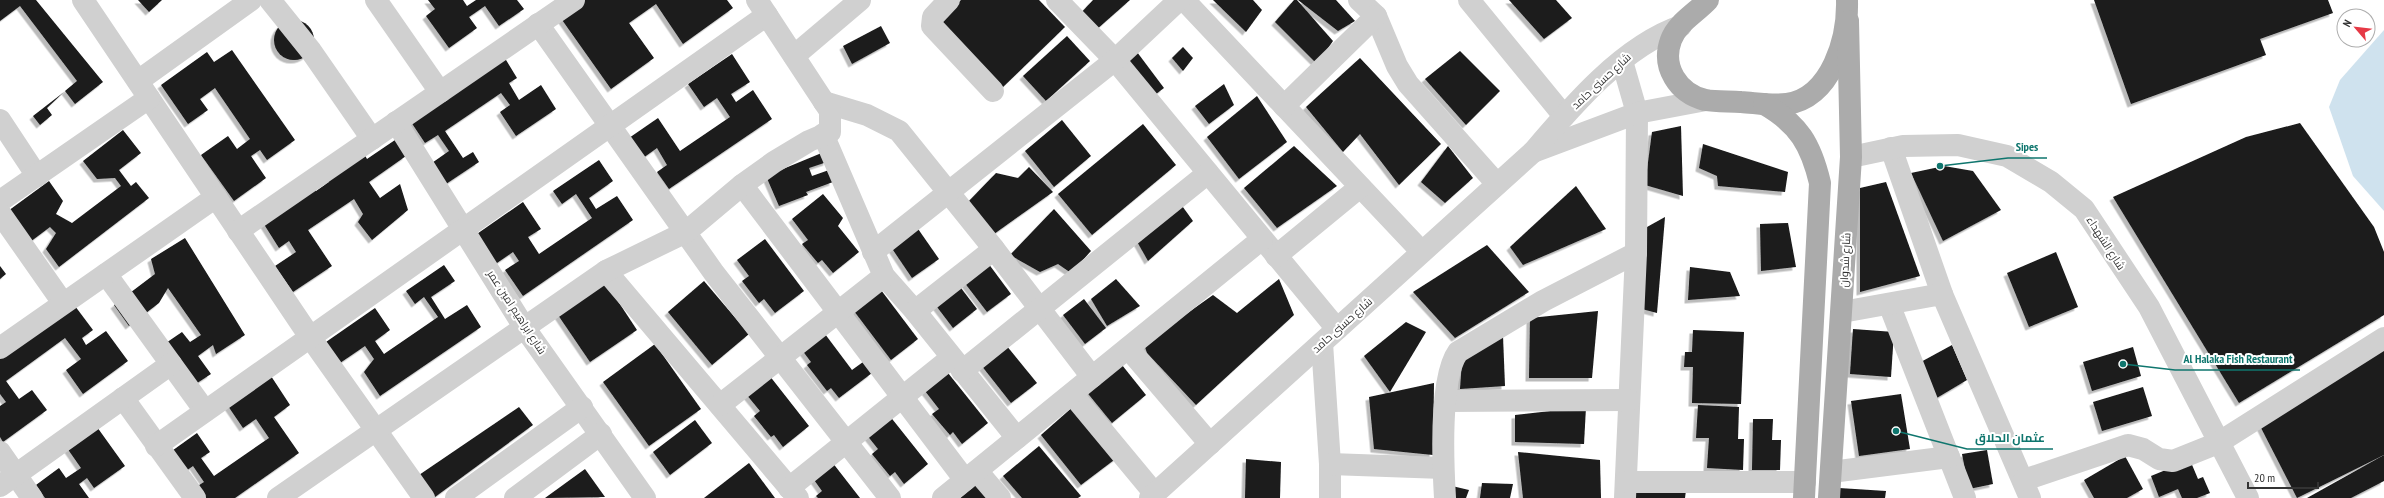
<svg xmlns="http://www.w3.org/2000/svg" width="2384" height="498" viewBox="0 0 2384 498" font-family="'PT Sans Narrow',Cairo,sans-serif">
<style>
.water{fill:#cfe2ee}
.building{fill:#1a1a1a;filter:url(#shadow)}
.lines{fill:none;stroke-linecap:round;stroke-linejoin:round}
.minor{stroke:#d0d0d0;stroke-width:22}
.major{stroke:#ababab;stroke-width:22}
.labels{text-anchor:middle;stroke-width:4;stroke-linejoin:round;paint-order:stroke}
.street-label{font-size:11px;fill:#333;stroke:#fff}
.leader{fill:none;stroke:#0f766e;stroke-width:1.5}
.callout-dot{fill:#0f766e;stroke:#fff;stroke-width:1.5}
.callout-label{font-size:12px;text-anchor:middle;font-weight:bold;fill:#0f766e;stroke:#fff;stroke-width:4;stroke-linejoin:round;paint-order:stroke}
</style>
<defs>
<filter id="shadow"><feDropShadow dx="-3.5" dy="3.5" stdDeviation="0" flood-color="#0004"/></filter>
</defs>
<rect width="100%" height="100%" fill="#fff"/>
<polygon class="water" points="2384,30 2384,211 2353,176 2329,107 2340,80"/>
<g class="building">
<polygon points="0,0 36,0 103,82 75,104 65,91 77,81 20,6 0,21"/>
<polygon points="138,0 162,0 149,12"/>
<polygon points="428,0 463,0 467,6 476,0 517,0 524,9 499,26 485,6 469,17 477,28 449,48 426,16 435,9"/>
<polygon points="584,0 727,0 733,8 683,44 656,4 629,23 654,58 611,89 560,17"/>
<polygon points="961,0 1039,0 1065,27 1002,88 938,22"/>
<polygon points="1093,0 1130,0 1096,30 1079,15"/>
<polygon points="1213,0 1253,0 1262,10 1246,32"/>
<polygon points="1294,0 1297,0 1333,41 1317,64 1275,22"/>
<polygon points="1298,0 1336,0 1355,21 1338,31"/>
<polygon points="1509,0 1556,0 1572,18 1544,39"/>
<polygon points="2094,0 2328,0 2333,13 2260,39 2266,55 2131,104"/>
<circle cx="294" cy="40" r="20"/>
<polygon points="881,26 890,43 852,64 843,46"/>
<polygon points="1067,36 1090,61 1046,101 1023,76"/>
<polygon points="1183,47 1193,58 1183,71 1172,58"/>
<polygon points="232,50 295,140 267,160 260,150 251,156 266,178 234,201 201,155 228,136 237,149 250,139 215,88 200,99 208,110 188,124 161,85 207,52 214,62"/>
<polygon points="1460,51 1500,91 1466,125 1425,79"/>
<polygon points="1137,52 1164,88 1152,97 1124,64"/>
<polygon points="732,54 750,82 731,94 736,102 753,90 772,119 669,189 657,172 667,165 657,148 643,158 629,138 658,118 680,151 730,117 717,98 704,107 688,84"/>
<polygon points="503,55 517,78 509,83 519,100 541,85 556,109 516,136 500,112 510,105 501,93 445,131 463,158 473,152 479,162 443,186 429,165 449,151 438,135 425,143 409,119"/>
<polygon points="1360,58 1441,144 1399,185 1360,134 1343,152 1306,107"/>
<polygon points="1224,84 1234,105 1209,124 1195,106"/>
<polygon points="64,92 47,108 52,115 40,125 33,116"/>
<polygon points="1257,96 1287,142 1239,179 1207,137"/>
<polygon points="1062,120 1091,156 1054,187 1025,151"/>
<polygon points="2300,123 2374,227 2384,252 2384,315 2239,403 2113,197 2246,137"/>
<polygon points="1143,124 1176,165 1092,235 1058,194"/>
<polygon points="1681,126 1683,196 1645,185 1652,132"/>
<polygon points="123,130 141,153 119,170 131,186 136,182 149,198 59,267 46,249 56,233 50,227 30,242 8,211 49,181 63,201 56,214 72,223 121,186 115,178 97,179 83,161"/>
<polygon points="395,140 406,156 369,182 380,198 400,184 408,210 372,240 358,222 363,214 354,199 308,230 332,266 293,292 275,266 296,252 289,241 279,248 260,218 311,183 316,191 329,182 325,177 363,152 367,159"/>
<polygon points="1703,144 1788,172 1785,192 1718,186 1717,176 1699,168"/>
<polygon points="1294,146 1337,186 1277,228 1244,188"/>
<polygon points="1448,146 1473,178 1445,203 1421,182"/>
<polygon points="824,152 827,162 809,168 812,176 829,170 833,182 806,192 808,195 779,206 766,176"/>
<polygon points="599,160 613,181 589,198 596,209 617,196 633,220 523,296 505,270 519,261 513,252 494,265 474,236 523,202 541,229 528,237 539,254 592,218 576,194 562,204 553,191"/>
<polygon points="1944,166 1973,171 2001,210 1943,241 1911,173"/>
<polygon points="1029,167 1053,192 994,234 968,202 996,173 1018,178"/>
<polygon points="1886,182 1920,276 1860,292 1860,188"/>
<polygon points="1576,186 1606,229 1523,265 1510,247"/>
<polygon points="823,194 843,218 838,226 859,252 833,273 822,260 818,263 802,244 808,240 792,219"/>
<polygon points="1180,203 1193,221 1148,261 1135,238"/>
<polygon points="1054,209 1091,251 1071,273 1058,264 1040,272 1010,255"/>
<polygon points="1665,217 1657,313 1642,309 1647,227"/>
<polygon points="1788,223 1796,267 1761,271 1760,224"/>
<polygon points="916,226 939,259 912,278 889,244"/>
<polygon points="185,238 245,335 216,354 213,345 198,356 211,374 191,387 163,345 182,332 190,342 201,335 168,288 159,303 129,326 114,305 155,274 151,259"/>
<polygon points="765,239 804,291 775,313 764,299 759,303 742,281 749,276 737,260"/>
<polygon points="1487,245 1529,292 1455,338 1413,292"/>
<polygon points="2056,252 2078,307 2029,327 2007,273"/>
<polygon points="988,263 1011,294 987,312 964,282"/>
<polygon points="444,265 455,281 431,297 445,319 467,305 481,327 380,396 364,372 374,359 365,346 340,363 326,342 375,308 390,330 375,341 384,354 438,317 424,297 415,304 406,291"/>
<polygon points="0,266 6,274 0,279"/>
<polygon points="1690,267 1730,272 1740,296 1688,300"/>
<polygon points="1116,279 1140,306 1107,326 1091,299"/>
<polygon points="1279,279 1294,315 1196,405 1147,353 1144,344 1213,295 1237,313"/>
<polygon points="704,281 749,334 712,365 668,312"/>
<polygon points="606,283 637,330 590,362 558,315"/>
<polygon points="958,284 977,309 953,328 934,303"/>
<polygon points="881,290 918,339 891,360 854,311"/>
<polygon points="1084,299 1106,328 1085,344 1063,315"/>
<polygon points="72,302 93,330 82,338 86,345 106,331 128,361 83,394 66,370 81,359 65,338 6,381 19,399 32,390 47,410 3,442 0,437 0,406 6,402 0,394 0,351"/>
<polygon points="1598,311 1592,378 1529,378 1530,318"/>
<polygon points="1406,322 1426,332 1390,392 1364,356"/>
<polygon points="1853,329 1894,332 1891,377 1850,374"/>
<polygon points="1693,330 1744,332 1741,404 1692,403 1693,367 1684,367 1685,352 1692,352"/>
<polygon points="825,334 852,370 863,362 872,373 839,398 831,388 827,391 807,365 811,362 802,350"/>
<polygon points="1503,336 1505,386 1460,389 1462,361"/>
<polygon points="2384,341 2384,455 2297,498 2257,420"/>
<polygon points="655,344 701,409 649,446 603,382"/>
<polygon points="1006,345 1037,383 1011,403 981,365"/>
<polygon points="1952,345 1967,380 1935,399 1919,363"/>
<polygon points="2133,347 2141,376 2092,391 2083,362"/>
<polygon points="1122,365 1146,395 1112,423 1085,390"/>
<polygon points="948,373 988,423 962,444 953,432 950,435 932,414 939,409 925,391"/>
<polygon points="769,375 809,426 783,447 774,435 771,437 754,416 760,411 746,394"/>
<polygon points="271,376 290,405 274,417 299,453 235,498 200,498 193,489 204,482 193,466 183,473 169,453 197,433 210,452 201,458 214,476 269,438 256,419 243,428 228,406"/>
<polygon points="1434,383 1433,455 1374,449 1369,397"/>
<polygon points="2143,387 2152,416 2102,431 2093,402"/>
<polygon points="1901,394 1910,449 1859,456 1851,401"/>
<polygon points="1075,405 1118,457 1081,485 1041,435"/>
<polygon points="1698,405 1739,407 1738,439 1744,439 1743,470 1707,468 1709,438 1696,438"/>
<polygon points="519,407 533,425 435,497 419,475"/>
<polygon points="1586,407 1584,444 1515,442 1515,415"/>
<polygon points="889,415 928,464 904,484 895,472 890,476 872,454 878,449 866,434"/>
<polygon points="1753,419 1773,419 1772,440 1781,440 1780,470 1752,470"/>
<polygon points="695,420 712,443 670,475 653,452"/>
<polygon points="97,427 125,466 94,488 87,478 79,484 89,498 45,498 36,485 59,468 66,478 81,468 67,448"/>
<polygon points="1039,446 1081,496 1078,498 1022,498 1003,476"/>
<polygon points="1987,450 1993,484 1969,489 1962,454"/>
<polygon points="1518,452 1600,460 1601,498 1523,498"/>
<polygon points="2384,455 2384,481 2351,498 2307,498"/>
<polygon points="2125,456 2143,489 2127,498 2094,498 2084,480"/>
<polygon points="1246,459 1281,462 1280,498 1245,498"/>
<polygon points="2190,460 2198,479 2203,477 2210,493 2197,498 2182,498 2178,489 2159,497 2151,476"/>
<polygon points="832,462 860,498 818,498 816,496 822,491 812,477"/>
<polygon points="749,463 775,498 704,498"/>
<polygon points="585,469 605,497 545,498"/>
<polygon points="978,483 991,498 960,498"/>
<polygon points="1482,483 1513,484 1510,498 1480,498"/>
<polygon points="1452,486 1469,490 1466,498 1452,498"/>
<polygon points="1628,487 1686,490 1685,498 1627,498"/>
<polygon points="1839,488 1886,491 1885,498 1838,498"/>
</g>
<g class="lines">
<g class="minor">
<polyline points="83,0 310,337 424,498"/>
<polyline points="270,0 311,51 372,139"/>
<polyline points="376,0 440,92"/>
<polyline points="949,0 933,17 932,26 993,91"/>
<polyline points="1057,0 1115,60 1337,329"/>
<polyline points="1184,0 1422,252"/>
<polyline points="1359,0 1376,16 1397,66 1408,84 1497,184"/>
<polyline points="1469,0 1564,116"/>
<polyline points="538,24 714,273 890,498"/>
<polyline points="794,56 860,0"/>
<polyline points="1622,61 1637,113 1636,253 1625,498"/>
<polyline points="138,81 251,0"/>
<polyline points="824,102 867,115 899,131 994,249 1092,377"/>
<polyline points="1284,106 1376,16"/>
<polyline points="0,120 37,176"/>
<polyline points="396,122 524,327 645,498"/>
<polyline points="823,134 884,276 915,311 1017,438"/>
<polyline points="1891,148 1942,294"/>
<polyline points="1533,152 1637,113 1706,100"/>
<polyline points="1851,157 1903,146 1958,145 2007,156 2051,182 2084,209 2149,307 2248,498"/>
<polyline points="742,185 965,480"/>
<polyline points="0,201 149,98"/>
<polyline points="0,213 63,303"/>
<polyline points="238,231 574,0"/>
<polyline points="873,252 1115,60 1179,0"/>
<polyline points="1276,256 1360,187"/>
<polyline points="606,271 798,498"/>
<polyline points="106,274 205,411"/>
<polyline points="1889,304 1965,498"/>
<polyline points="915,311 994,249"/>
<polyline points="1842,312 1942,294 2030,498"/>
<polyline points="1322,343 1330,464 1330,498"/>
<polyline points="0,348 216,197"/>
<polyline points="1128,348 1210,444"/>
<polyline points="962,371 1208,173"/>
<polyline points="1072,394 1155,494"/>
<polyline points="123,398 195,498"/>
<polyline points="1446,401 1629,400"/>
<polyline points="720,405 884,276"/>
<polyline points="156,446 767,15"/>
<polyline points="0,452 32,498"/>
<polyline points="1330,464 1443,468"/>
<polyline points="977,471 1000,498"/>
<polyline points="1831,472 1949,457"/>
<polyline points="2024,480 2128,445 2143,449 2159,459 2173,461 2218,443 2384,338"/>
<polyline points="1626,482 1805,482"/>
<polyline points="0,486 171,364"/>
<polyline points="789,488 951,358"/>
<polyline points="278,498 606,271 686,232 742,185 774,162 809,141 830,132 830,111 824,102 757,0"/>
<polyline points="456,498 582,407"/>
<polyline points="515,498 601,434"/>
<polyline points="943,498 1262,239"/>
<path d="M 1150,498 L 1533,152 C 1572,106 1623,46 1681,26"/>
<path d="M 1445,498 C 1443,464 1439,378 1458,352 L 1543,301 L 1636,253"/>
</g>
<g class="major">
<path d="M 1708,0 C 1696,13 1677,23 1671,40 C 1661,67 1678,93 1705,100 C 1717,102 1730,101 1741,102 C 1756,103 1772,106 1787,104 C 1832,97 1848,38 1847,0"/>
<path d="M 1764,104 C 1799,124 1811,145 1820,183 L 1804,498"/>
<polyline points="1829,498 1851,157 1848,21"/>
</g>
</g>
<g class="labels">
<g class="street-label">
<text transform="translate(1601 81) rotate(-43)" y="4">شارع حسنى حامد</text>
<text transform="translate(2106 243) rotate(57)" y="4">شارع الشهداء</text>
<text transform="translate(1845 260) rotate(-87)" y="4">شارع شدوان</text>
<text transform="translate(517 312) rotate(57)" y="4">شارع ابراهيم امين عمر</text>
<text transform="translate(1342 325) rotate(-42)" y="4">شارع حسنى حامد</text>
</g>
</g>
<path class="leader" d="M1940 166L2008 158H2047M2123 364L2175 370H2300M1896 431L1967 449H2053"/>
<g class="callout-dot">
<circle cx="1940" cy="166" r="4"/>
<circle cx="2123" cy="364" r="4"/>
<circle cx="1896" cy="431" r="4"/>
</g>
<g class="callout-label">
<text x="2027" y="151">Sipes</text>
<text x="2238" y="363">Al Halaka Fish Restaurant</text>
<text x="2010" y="442">عثمان الحلاق</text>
</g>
<g transform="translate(2356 28) rotate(298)"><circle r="19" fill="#ffffff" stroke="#adadad"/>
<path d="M0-3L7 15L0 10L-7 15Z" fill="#e63946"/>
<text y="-6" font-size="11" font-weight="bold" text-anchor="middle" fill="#333333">N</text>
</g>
<path d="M2248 482v6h70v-6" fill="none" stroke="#333333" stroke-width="2"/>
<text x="2254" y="482" font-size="12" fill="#333333" stroke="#ffffff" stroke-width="3" paint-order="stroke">20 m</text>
</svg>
